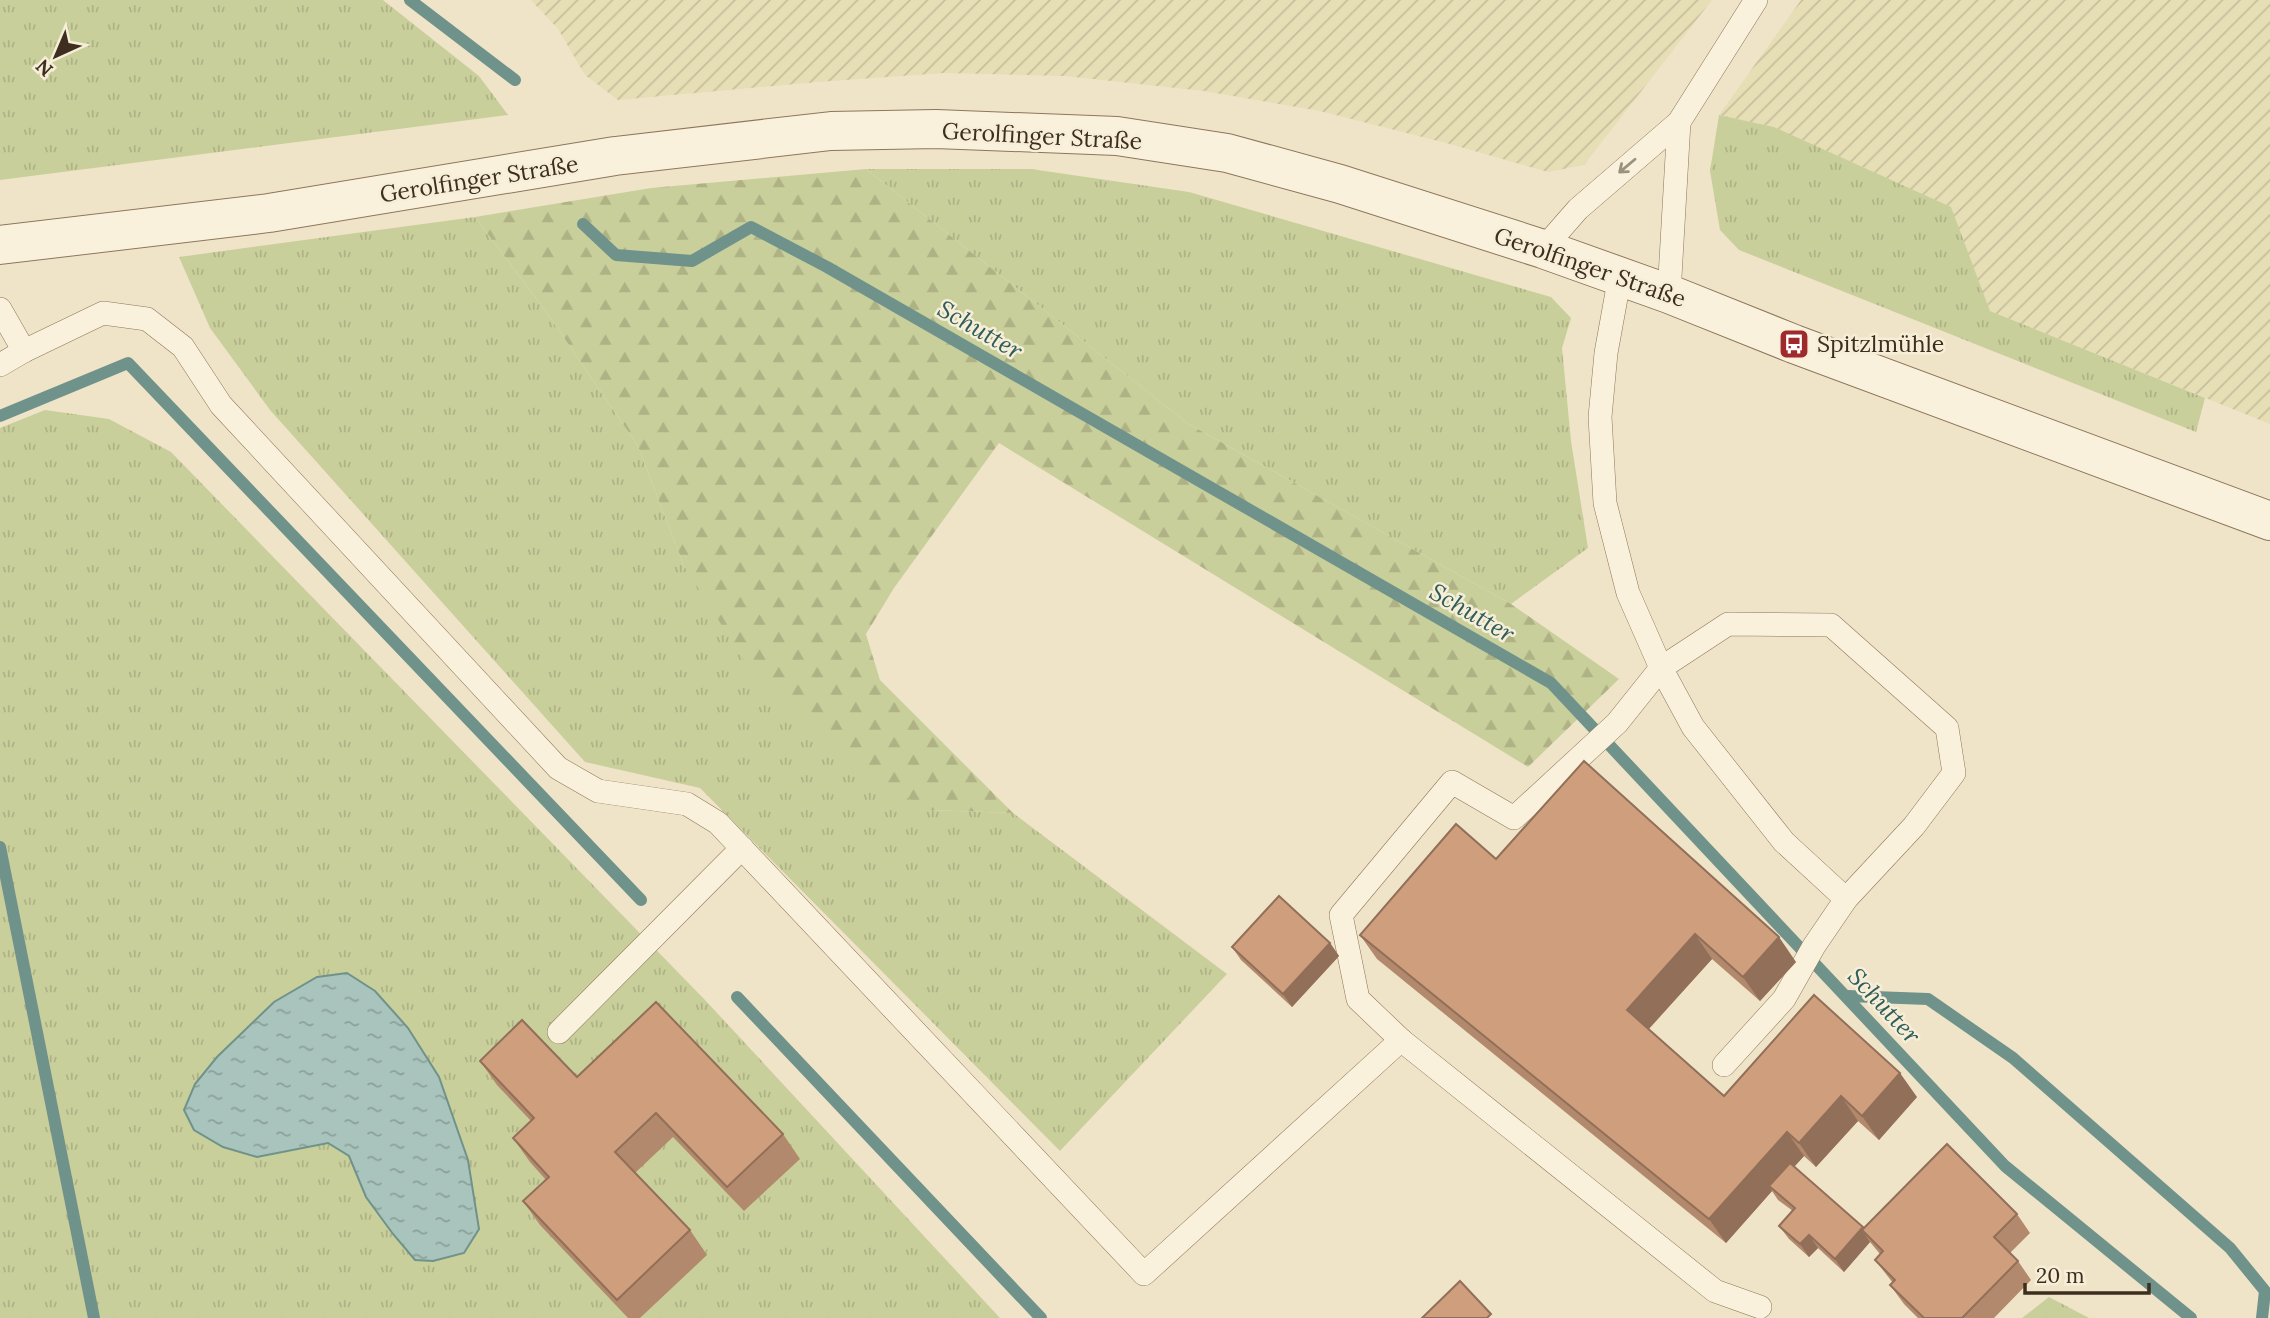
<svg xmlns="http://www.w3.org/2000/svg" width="2270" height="1318" viewBox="0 0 2270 1318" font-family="Lora,serif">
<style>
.farmland{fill:url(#farmland-furrows)}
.grass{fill:url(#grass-tufts)}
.forest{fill:url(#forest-firs)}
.water{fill:url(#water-ripples);stroke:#6f938a;stroke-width:2}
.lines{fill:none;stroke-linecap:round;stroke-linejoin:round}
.stream{stroke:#6f938a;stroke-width:12}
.service-casing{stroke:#8d765c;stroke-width:24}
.tertiary-casing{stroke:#8d765c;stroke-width:40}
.service{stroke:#faf1dc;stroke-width:23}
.tertiary{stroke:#faf1dc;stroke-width:38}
.wall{fill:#b2896c}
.shaded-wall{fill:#916f58}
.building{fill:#cf9f7d;stroke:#916f58;stroke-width:2}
.oneway{stroke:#9c907e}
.labels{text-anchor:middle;stroke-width:5;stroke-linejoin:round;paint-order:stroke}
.street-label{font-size:23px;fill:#3d2e20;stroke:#f7eed8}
.poi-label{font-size:23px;fill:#3d2e20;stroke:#f7eed8;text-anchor:start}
.water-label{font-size:24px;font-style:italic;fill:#2f5d5a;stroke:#f7eed8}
</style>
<defs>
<pattern id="farmland-furrows" width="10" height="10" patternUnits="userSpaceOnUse" patternTransform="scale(1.75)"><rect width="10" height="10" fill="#e6deb5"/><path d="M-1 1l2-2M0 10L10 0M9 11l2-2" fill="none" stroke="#c6bf9b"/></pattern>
<pattern id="grass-tufts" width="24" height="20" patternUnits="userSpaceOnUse" patternTransform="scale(1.75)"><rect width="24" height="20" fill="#c9cf9b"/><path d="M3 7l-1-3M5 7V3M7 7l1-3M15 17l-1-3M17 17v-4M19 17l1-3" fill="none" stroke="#aeb285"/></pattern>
<pattern id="forest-firs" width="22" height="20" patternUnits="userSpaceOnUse" patternTransform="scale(1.75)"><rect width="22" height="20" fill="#c9cf9b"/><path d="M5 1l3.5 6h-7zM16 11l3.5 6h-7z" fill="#aeb285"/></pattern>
<pattern id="water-ripples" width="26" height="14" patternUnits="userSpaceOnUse" patternTransform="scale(1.75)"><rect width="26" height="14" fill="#a9c4bc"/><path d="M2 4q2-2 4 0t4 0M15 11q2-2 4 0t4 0" fill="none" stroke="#8ba098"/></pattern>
</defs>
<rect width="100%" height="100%" fill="#f0e4c8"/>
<g class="farmland">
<polygon points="531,0 1712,0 1584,165 1548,172 1450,144 1320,111 1204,91 1065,76 943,73 818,82 618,100 585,75 558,29"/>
<polygon points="1801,0 2270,0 2270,424 1990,311 1950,207 1774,127 1719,115"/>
</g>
<g class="grass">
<polygon points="0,0 383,0 479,76 508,115 0,180"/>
<polygon points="1719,115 1774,127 1951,207 1990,311 2205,398 2196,432 1739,250 1720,230 1710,171"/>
<polygon points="866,169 1031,169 1189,192 1551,297 1571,318 1562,348 1571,441 1588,548 1511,604 1187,423"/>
<polygon points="475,217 547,313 638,446 684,566 930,810 1013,813 1227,974 1060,1151 700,788 585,762 270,410 210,328 179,257"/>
<polygon points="45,410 109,419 171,452 706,1001 1000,1318 0,1318 0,428"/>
<polygon points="2049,1297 2089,1318 2022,1318"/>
</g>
<polygon class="forest" points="866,169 1187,423 1511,604 1619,679 1528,767 999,443 894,588 866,634 880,680 1013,813 930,810 859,773 756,679 684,566 638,446 547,313 475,217 651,188"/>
<polygon class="water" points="347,973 375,991 408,1028 439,1077 468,1160 479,1229 464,1253 433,1261 415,1260 393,1234 366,1197 349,1156 328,1143 257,1157 223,1147 194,1130 184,1110 195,1084 217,1057 274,1002 317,977"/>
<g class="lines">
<g class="stream">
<polyline points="410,0 515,80"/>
<polyline points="583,224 616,255 692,261 751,227 827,267 1551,683 2005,1166 2191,1318"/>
<polyline points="0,416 128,363 641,900"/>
<polyline points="0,847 94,1318"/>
<polyline points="1847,996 1928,999 2013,1058 2230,1248 2265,1291 2262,1318"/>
<polyline points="737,997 1041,1318"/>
</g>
<g class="service-casing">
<g id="service">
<polyline points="1543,249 1578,209 1679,122 1756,0"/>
<polyline points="1620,276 1606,353 1600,417 1605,503 1628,593 1661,668 1693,727 1784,842 1846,899"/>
<polyline points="1669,294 1679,122"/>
<polyline points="0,309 24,351"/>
<polyline points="0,365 24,351 103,313 147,319 183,347 221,405 558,768 598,791 687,804 718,823 1144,1274 1401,1040 1715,1291 1760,1307"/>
<polyline points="559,1032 742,848"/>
<polyline points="1401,1040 1358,999 1341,915 1452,782 1514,818 1617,723 1661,668 1728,624 1831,625 1947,728 1954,773 1914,826 1846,899 1814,946 1784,999 1724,1065"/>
</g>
</g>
<g class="tertiary-casing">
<polyline id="tertiary" points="0,245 269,213 615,156 831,131 936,129 1117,136 1227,153 1340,184 1543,249 1669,294 1794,344 2270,521"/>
</g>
<use href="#service" class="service"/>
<use href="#tertiary" class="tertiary"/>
</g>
<g class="wall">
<polygon points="1496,859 1796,962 1760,1001 1712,959 1649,1029 1724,1096 1917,1097 1879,1140 1858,1121 1816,1167 1804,1156 1794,1167 1864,1228 2017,1214 2030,1233 2010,1253 2018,1261 2031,1280 1994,1318 1918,1318 1904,1304 1890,1285 1893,1283 1875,1260 1880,1254 1870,1242 1844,1272 1818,1248 1809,1257 1789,1239 1779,1226 1793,1211 1778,1200 1772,1191 1726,1243 1377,959 1360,935"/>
<polygon points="1330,943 1339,956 1292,1007 1241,960 1232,947"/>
<polygon points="480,1061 577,1077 783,1134 800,1159 744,1211 673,1137 635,1173 690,1230 707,1255 640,1318 628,1318 540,1225 523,1201 546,1180 530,1162 513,1138 531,1121 497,1085"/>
</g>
<g class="shaded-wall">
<polygon points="1695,934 1712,959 1644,1034 1627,1010"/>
<polygon points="1779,937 1796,962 1760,1001 1743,977"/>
<polygon points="1330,943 1339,956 1292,1007 1283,994"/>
<polygon points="1900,1073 1917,1097 1879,1140 1862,1116"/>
<polygon points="1841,1096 1858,1121 1816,1167 1799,1143"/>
<polygon points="1787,1132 1804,1156 1773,1190 1769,1186 1772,1191 1726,1243 1709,1219"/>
<polygon points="1863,1227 1872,1240 1862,1230 1870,1242 1844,1272 1835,1259"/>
<polygon points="1809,1235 1818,1248 1809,1257 1800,1244"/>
</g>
<g class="building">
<polygon points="1584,761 1779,937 1743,977 1695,934 1627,1010 1724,1096 1814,995 1900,1073 1862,1116 1841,1096 1799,1143 1787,1132 1709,1219 1360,935 1456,824 1496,859"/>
<polygon points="1279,896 1330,943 1283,994 1232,947"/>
<polygon points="656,1002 783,1134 727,1187 656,1113 615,1152 690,1230 617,1300 523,1201 549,1177 513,1138 534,1118 480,1061 522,1020 577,1077"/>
<polygon points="1947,1144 2017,1214 1994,1237 2018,1261 1962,1318 1924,1318 1890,1285 1895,1280 1875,1260 1883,1251 1862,1230"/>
<polygon points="1790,1163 1863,1227 1835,1259 1809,1235 1800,1244 1779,1226 1795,1208 1769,1186"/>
<polygon points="1460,1281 1491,1314 1487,1318 1422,1318"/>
</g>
<defs><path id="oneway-shaft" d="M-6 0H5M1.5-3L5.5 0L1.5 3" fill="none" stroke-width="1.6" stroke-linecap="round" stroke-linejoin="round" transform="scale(1.75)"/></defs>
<use class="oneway" href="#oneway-shaft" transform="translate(1627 166) rotate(140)"/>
<defs>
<g id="bus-square" transform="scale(1.575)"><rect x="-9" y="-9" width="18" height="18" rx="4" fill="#9e2a2b" stroke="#f7eed8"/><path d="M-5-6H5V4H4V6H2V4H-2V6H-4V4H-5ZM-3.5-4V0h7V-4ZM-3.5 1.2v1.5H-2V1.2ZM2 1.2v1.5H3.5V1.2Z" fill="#fff"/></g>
</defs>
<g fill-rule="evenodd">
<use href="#bus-square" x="1794" y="344"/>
</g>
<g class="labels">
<g class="street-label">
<text transform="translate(1042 136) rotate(3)" y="8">Gerolfinger Straße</text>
<text transform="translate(479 179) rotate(-9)" y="8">Gerolfinger Straße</text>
<text transform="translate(1590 267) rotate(19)" y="8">Gerolfinger Straße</text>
</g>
<g class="poi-label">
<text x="1817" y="352">Spitzlmühle</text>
</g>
<g class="water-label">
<text transform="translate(980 330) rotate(30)" y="8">Schutter</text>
<text transform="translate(1472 613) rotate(30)" y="8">Schutter</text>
<text transform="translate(1884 1006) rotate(47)" y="8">Schutter</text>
</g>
</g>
<g transform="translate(56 56) rotate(224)" stroke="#f7eed8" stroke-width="5" paint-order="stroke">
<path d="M0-5L12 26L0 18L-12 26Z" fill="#3d2e20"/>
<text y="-10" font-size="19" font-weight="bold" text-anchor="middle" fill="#3d2e20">N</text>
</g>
<path d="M2025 1283v10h124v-10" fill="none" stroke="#3d2e20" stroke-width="3.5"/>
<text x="2036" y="1283" font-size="21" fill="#3d2e20" stroke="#f7eed8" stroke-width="5" paint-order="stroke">20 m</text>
</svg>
